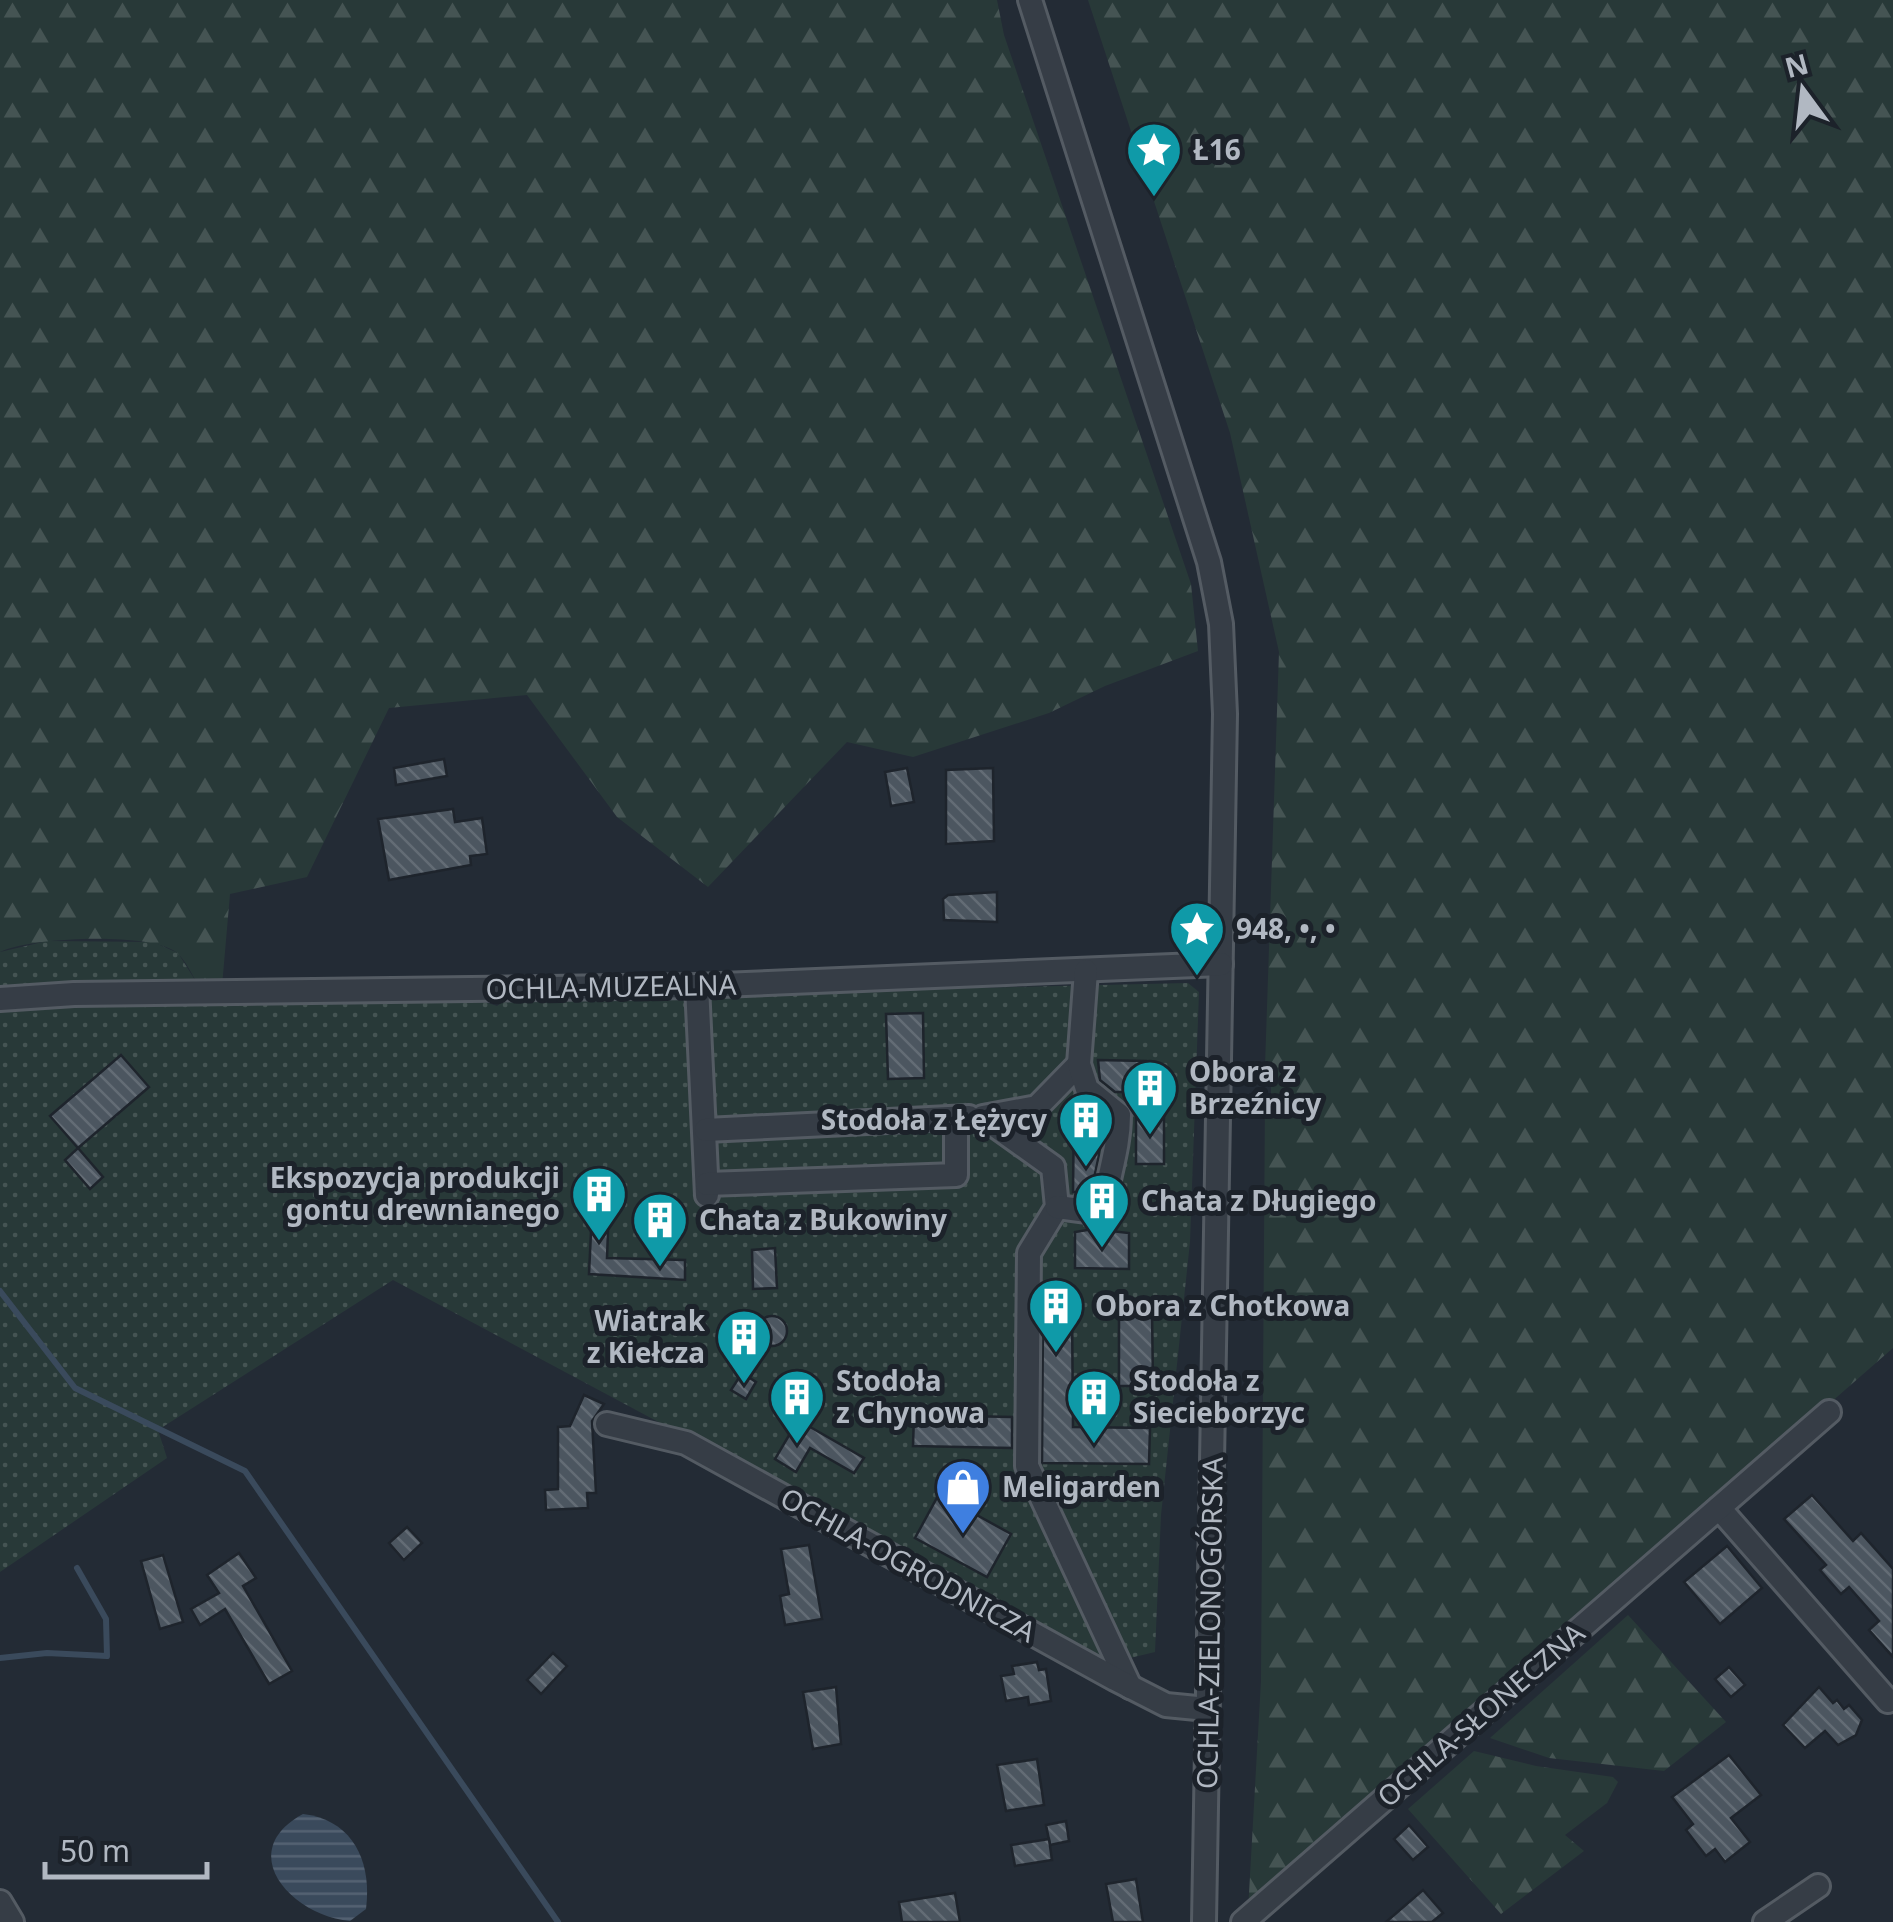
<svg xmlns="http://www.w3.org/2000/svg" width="1893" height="1922" viewBox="0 0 1893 1922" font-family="'Noto Sans',sans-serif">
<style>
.grass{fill:url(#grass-dots)}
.forest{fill:url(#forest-firs)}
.water{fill:url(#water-rules)}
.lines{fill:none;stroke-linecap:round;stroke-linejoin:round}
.stream{stroke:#3a4a5c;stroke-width:6}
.building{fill:url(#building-back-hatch);stroke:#1e242c;stroke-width:2.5}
.minor-casing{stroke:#545b63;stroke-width:28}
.minor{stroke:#363d46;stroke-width:22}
.labels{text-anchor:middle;stroke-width:10;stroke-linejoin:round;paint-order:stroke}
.poi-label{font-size:28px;font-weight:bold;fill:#b1b8c2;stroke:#1c222a;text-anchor:start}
.street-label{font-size:28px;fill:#b1b8c2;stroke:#1c222a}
</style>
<defs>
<pattern id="grass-dots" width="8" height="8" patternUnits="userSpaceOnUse" patternTransform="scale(2.5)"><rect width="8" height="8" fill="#283938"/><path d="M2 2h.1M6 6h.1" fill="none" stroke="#455453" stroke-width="1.8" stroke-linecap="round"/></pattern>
<pattern id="forest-firs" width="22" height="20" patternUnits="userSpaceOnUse" patternTransform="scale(2.5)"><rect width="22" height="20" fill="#283938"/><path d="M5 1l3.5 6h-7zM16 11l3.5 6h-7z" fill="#455453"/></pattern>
<pattern id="water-rules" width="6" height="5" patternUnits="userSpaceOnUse" patternTransform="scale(2.5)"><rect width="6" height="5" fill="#3a4a5c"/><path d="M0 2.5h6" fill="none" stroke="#546272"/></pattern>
<pattern id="building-back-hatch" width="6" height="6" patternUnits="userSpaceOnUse" patternTransform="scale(2.5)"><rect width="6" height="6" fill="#4c5660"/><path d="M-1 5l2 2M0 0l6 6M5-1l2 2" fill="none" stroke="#636c75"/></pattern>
</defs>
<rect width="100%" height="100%" fill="#232b35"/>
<polygon class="grass" points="47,941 153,942 178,953 202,991 473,998 497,1006 506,999 1188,983 1199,992 1190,1242 1161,1515 1155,1652 1109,1663 393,1280 158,1430 167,1458 0,1572 0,952"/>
<g class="forest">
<path d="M 0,0 L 997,0 L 1004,35 L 1191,584 L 1198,651 L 1105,686 L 1049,713 L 913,757 L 847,742 L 708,887 L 617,817 L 527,695 L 389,708 L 307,877 L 230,894 L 222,986 L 198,984 C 192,975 185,959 176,952 C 148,932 31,937 0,952 Z"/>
<polygon points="1088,0 1893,0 1893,1348 1248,1911 1261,1681 1265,1100 1271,1100 1271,1068 1265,1067 1279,652 1230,433"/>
<polygon points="1628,1615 1726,1722 1664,1771 1549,1758 1490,1738"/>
<polygon points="1474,1751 1536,1766 1613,1777 1618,1782 1607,1803 1565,1835 1584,1851 1501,1914 1408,1809"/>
</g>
<path class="water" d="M 303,1814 C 354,1820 372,1863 366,1909 L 350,1921 C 292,1916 233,1852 303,1814 Z"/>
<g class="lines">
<g class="stream">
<polyline points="0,1291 75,1388 245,1471 558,1922"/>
<polyline points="0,1658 47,1653 107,1656 106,1619 77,1568"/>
</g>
</g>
<g class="building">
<polygon points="444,759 447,776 396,785 394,768"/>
<polygon points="907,768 914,802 891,806 885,772"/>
<polygon points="993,768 994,841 946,844 946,770"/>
<polygon points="453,809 455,822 482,818 487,854 470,856 471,865 389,880 378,819"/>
<polygon points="997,892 997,922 944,920 943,899 948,895"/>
<polygon points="923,1013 924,1078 888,1079 886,1014"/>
<polygon points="121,1055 149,1087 78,1148 50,1116"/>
<polygon points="1098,1060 1146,1061 1146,1092 1115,1092 1100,1080"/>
<polygon points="1074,1107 1086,1108 1100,1119 1099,1155 1091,1192 1073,1192"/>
<rect x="1136" y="1111" width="28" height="53"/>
<polygon points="78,1148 103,1177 90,1189 65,1160"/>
<polygon points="913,1210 933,1212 931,1232 912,1230"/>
<polygon points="1093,1229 1129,1233 1129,1269 1075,1268 1075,1232"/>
<polygon points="591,1232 608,1232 607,1258 685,1260 685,1280 589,1274"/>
<polygon points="775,1248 777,1288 753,1289 752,1250"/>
<polygon points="1072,1308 1073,1427 1150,1428 1149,1464 1042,1463 1043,1309"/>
<polygon points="1119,1310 1152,1310 1153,1386 1119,1386"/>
<circle cx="772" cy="1331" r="15"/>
<polygon points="742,1373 756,1382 746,1399 731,1390"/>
<polygon points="584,1395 604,1404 592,1421 596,1493 587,1493 588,1508 546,1510 545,1490 558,1489 558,1427 570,1426"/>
<polygon points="914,1415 1012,1417 1012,1448 913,1446"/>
<polygon points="798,1420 864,1458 854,1473 810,1448 796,1472 775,1459"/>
<polygon points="939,1494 1011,1534 987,1577 915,1538"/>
<polygon points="1812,1495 1853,1541 1861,1533 1893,1569 1893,1657 1869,1630 1879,1621 1849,1587 1841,1594 1820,1570 1826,1565 1784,1519"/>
<polygon points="407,1527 422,1543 404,1560 389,1543"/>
<polygon points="809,1545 822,1619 785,1625 780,1596 789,1594 781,1549"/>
<polygon points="1727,1546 1762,1588 1720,1624 1684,1582"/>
<polygon points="239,1553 256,1578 243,1586 292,1671 269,1684 225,1609 200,1625 191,1609 219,1593 207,1575"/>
<polygon points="163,1555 183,1622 160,1629 141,1561"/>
<polygon points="553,1653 567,1666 541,1694 527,1680"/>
<polygon points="1037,1662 1039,1670 1046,1669 1051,1701 1029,1705 1028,1697 1006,1701 1001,1676 1014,1674 1012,1666"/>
<polygon points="1729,1667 1745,1685 1731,1697 1715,1679"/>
<polygon points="836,1687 841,1744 813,1749 803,1692"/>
<polygon points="1819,1687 1833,1703 1837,1700 1844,1709 1849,1705 1862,1720 1856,1735 1838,1745 1825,1731 1805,1748 1783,1725"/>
<polygon points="1729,1755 1761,1795 1731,1818 1750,1842 1725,1862 1715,1849 1706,1856 1686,1830 1693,1824 1672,1797"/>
<polygon points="1037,1759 1044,1805 1006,1811 997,1765"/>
<polygon points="1066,1821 1069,1841 1050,1845 1046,1825"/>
<polygon points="1409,1825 1428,1847 1413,1860 1394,1839"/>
<polygon points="1049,1839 1052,1860 1015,1866 1011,1845"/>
<polygon points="1136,1879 1143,1922 1113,1922 1106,1884"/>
<polygon points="1423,1890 1443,1913 1432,1922 1386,1922"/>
<polygon points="955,1893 960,1922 902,1922 899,1902"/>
</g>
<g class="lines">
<g class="minor-casing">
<g id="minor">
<polyline points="1030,0 1209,562 1221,624 1225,714 1204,1922"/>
<polyline points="697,986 707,1195"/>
<polyline points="0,999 74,994 697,986 1221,964"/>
<polyline points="1079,1064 1037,1107 983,1117 1053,1167 1057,1207 1029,1253 1027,1466 1130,1687"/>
<polyline points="706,1130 969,1117"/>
<polyline points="707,1184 956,1175 956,1118"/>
<path d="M 1057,1207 L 1103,1213 C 1107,1178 1119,1150 1119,1115 L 1087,1089 L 1079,1064 L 1086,971"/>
<polyline points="607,1424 686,1443 1115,1679 1166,1705 1207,1709"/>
<polyline points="1719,1508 1888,1701"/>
<polyline points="0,1902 12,1922"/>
<polyline points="1243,1922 1829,1412"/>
<polyline points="1765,1922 1818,1886"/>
</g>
</g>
<use href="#minor" class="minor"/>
</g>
<defs>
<g id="sight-pin" transform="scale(2.875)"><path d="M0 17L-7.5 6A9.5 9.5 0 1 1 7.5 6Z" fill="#0f9aa8" stroke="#1c222a"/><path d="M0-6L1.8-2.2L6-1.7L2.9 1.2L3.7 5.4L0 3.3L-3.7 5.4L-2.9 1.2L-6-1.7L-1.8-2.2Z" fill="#fff"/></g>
<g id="building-pin" transform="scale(2.875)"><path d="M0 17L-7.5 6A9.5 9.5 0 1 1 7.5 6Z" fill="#0f9aa8" stroke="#1c222a"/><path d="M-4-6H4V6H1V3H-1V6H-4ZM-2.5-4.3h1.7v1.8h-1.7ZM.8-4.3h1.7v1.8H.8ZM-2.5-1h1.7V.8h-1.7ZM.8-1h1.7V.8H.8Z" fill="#fff"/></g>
<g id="shop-pin" transform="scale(2.875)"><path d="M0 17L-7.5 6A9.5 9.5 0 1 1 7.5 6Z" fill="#3f7fe0" stroke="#1c222a"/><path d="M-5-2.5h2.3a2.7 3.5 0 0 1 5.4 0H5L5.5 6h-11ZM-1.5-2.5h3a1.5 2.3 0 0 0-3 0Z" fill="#fff"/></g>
</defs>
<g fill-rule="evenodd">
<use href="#sight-pin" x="1154" y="150"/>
<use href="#sight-pin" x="1197" y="929"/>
<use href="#building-pin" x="1150" y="1088"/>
<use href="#building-pin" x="1086" y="1120"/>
<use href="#building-pin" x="599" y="1194"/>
<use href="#building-pin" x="1102" y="1201"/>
<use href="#building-pin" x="660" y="1220"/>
<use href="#building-pin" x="1056" y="1306"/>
<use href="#building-pin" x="744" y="1337"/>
<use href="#building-pin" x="797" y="1397"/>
<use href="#building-pin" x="1094" y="1397"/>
<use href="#shop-pin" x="963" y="1487"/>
</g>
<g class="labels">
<g class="poi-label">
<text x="1193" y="160">Ł16</text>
<text x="1236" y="939">948, •, •</text>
<text x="1189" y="1082">Obora z<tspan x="1189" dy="32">Brzeźnicy</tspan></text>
<text x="1047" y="1130" text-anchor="end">Stodoła z Łężycy</text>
<text x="560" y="1188" text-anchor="end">Ekspozycja produkcji<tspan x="560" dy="32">gontu drewnianego</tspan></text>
<text x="1141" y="1211">Chata z Długiego</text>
<text x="699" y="1230">Chata z Bukowiny</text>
<text x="1095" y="1316">Obora z Chotkowa</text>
<text x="705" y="1331" text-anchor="end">Wiatrak<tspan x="705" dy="32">z Kiełcza</tspan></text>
<text x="836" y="1391">Stodoła<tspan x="836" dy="32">z Chynowa</tspan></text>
<text x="1133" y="1391">Stodoła z<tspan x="1133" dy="32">Siecieborzyc</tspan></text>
<text x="1002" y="1497">Meligarden</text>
</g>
<g class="street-label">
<text transform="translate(611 987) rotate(-1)" y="10">OCHLA-MUZEALNA</text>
<text transform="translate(908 1565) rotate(29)" y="10">OCHLA-OGRODNICZA</text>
<text transform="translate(1210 1623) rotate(-89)" y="10">OCHLA-ZIELONOGÓRSKA</text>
<text transform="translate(1481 1715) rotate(-41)" y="10">OCHLA-SŁONECZNA</text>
</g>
</g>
<g transform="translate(1803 90) rotate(345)" stroke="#1c222a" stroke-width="8" paint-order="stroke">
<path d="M0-8L18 38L0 25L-18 38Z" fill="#b1b8c2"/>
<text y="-15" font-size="28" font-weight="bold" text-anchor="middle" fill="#b1b8c2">N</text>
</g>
<path d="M45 1862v15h162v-15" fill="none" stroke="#b1b8c2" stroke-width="5"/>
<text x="60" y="1862" font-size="30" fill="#b1b8c2" stroke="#1c222a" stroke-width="8" paint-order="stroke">50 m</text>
</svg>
